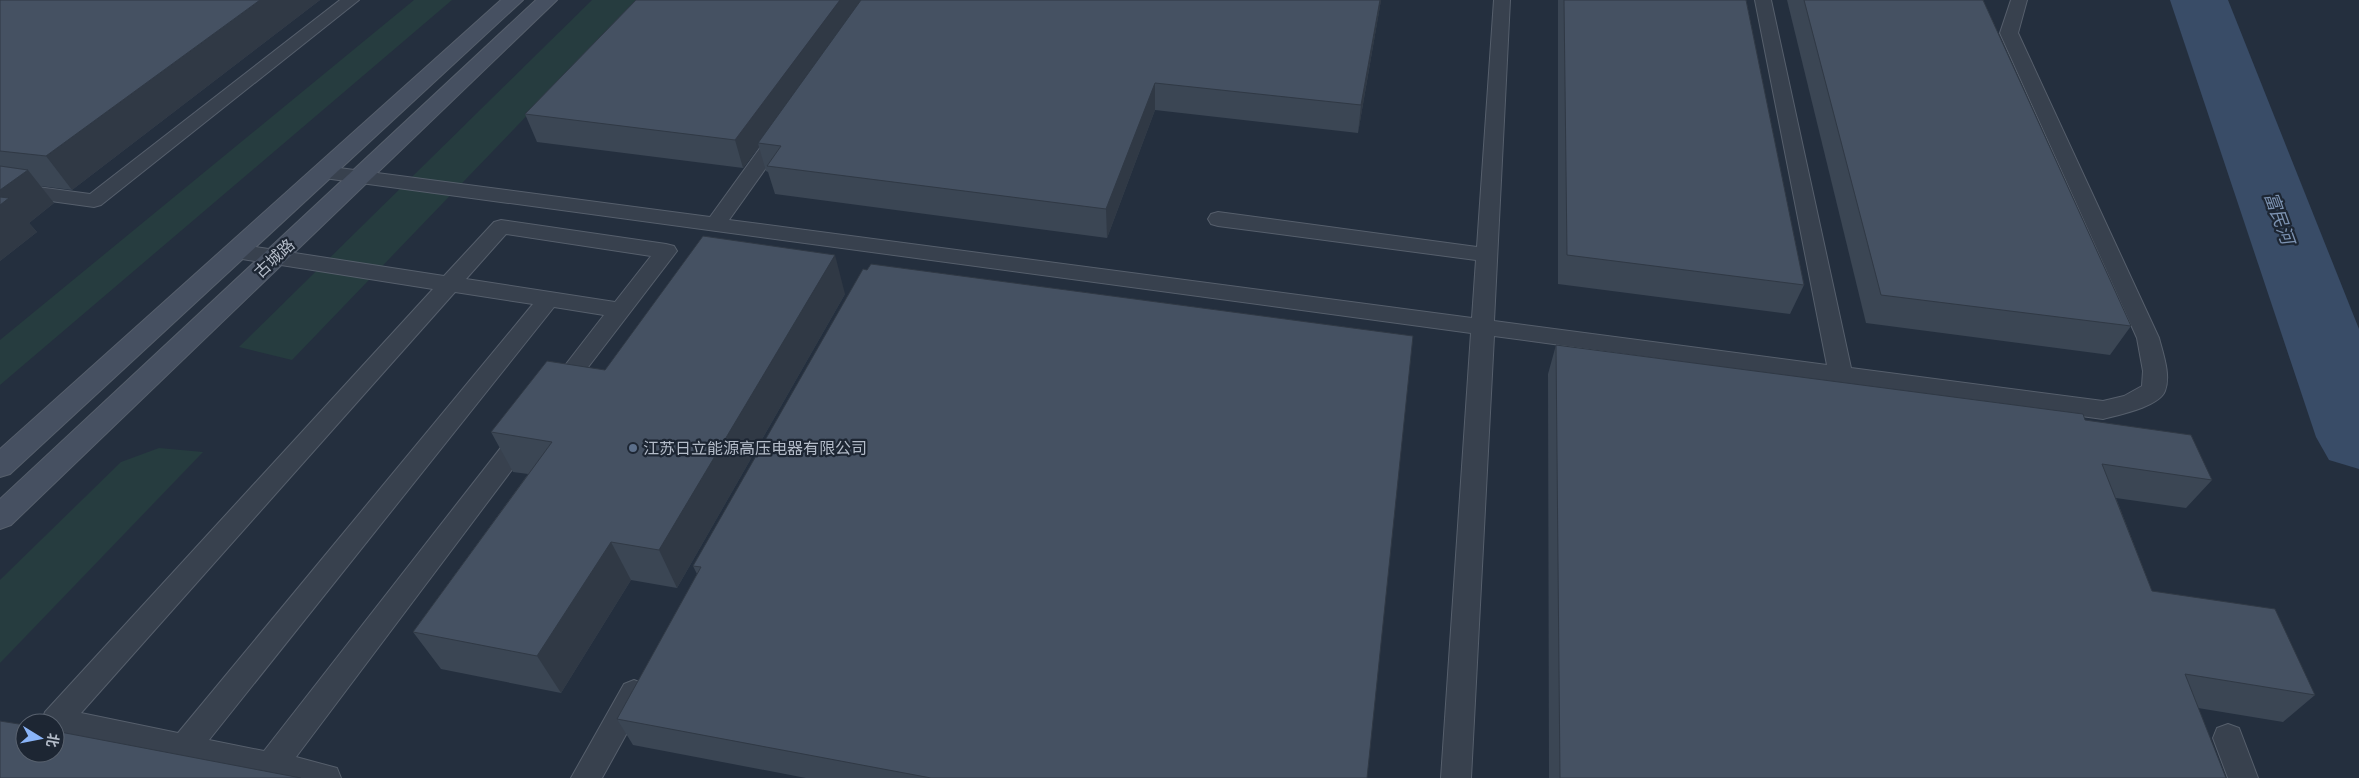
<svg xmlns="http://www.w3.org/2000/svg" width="2359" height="778" viewBox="0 0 2359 778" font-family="'Noto Sans','Noto Sans SC',sans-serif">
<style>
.green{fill:#263c3f}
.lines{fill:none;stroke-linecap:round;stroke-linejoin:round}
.river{fill:#394c67;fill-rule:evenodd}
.lane-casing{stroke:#565f6c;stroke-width:2}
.secondary-casing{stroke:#565f6c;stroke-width:2}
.lane{fill:#38414e;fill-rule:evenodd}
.secondary{fill:#465061;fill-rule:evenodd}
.wall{fill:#3b4654}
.shaded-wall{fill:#303945}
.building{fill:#455162;stroke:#303945}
.service-dot{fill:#5c6f8a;stroke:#1d2633;stroke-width:2}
.labels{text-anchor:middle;stroke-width:4.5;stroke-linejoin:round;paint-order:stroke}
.street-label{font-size:16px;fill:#b4bcc9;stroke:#1d2633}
.poi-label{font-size:16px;fill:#b4bcc9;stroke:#1d2633;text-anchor:start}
.water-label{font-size:18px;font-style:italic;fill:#7c92b1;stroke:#1d2633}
</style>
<rect width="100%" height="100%" fill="#242f3e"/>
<g class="green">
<polygon points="414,0 452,0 0,385 0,340"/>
<polygon points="592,0 638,0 292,360 239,347"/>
<polygon points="159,448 203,452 0,663 0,580 121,462"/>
</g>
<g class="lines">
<polygon class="river" points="2170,0 2228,0 2359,329 2359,469 2329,460 2316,437"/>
<g class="lane-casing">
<g id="lane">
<polygon points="340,0 359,0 101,205 94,207 0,194 0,182 90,194"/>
<path d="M 1494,0 L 1510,0 L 1494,321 L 1827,365 L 1755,0 L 1771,0 L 1851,368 L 2103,401 L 2124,396 L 2142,386 L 2143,371 L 2137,338 L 2000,33 L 2011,0 L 2027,0 L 2018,33 L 2159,338 C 2163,354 2171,375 2165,391 C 2159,407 2118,415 2103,419 L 1494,336 L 1471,778 L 1441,778 L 1471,333 L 324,178 L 317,176 L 314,172 L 317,168 L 324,166 L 710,217 L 773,130 L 780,128 L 787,130 L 790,134 L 729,220 L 1472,318 L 1476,260 L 1218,226 L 1211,224 L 1208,219 L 1211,214 L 1218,212 L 1477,247 Z"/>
<path d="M 501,220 L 666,244 L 674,246 L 677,251 L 566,396 L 558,399 L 550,396 L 546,390 L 604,315 L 554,307 L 209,740 L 264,751 L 517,427 L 526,424 L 535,427 L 538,433 L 535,439 L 296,757 L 337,768 L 341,778 L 259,778 L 55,734 L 55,723 L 41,723 L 45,712 L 433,289 L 236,258 L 228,256 L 225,251 L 228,246 L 236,244 L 444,276 L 494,222 ZM 506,234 L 651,256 L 615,302 L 466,279 ZM 455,292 L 533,304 L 178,733 L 81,713 Z"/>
<polygon points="634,680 644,684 649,693 602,778 571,778 624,684"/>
<polygon points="2228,724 2239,728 2258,778 2228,778 2213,738 2217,728"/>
</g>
</g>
<g class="secondary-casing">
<g id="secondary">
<polygon points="501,0 523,0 10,474 0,477 0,449"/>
<polygon points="536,0 557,0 11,525 0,529 0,499"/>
</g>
</g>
<use href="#lane" class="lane"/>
<use href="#secondary" class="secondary"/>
</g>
<g class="wall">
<polygon points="0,0 320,0 72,190 40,186 54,203 29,223 37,232 0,261"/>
<polygon points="1381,0 1358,133 1155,110 1107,238 775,194 768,172 766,171 759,147 743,168 537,142 525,114"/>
<polygon points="1558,0 1746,0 1804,285 1790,314 1558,284"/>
<polygon points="1787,0 1983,0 2131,326 2110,355 1866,323"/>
<polygon points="863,269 1367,778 806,778 633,745 617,719 697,574 693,566"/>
<polygon points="845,294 677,588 631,580 561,693 441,669 413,632 528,474 513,472 491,432 605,370"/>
<polygon points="1556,345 2085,420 2212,480 2186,508 2116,498 2152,591 2315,695 2283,722 2198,708 2226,778 1549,778 1548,374"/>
</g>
<g class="shaded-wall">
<polygon points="260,0 320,0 72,190 46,156"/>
<polygon points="840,0 866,0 758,143 759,147 743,168 735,140"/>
<polygon points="1380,0 1381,0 1358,133 1361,105"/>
<polygon points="1155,83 1155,110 1107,238 1106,209"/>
<polygon points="28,170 54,203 29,223 37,232 0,261 0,190"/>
<polygon points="835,255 845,294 677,588 659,550"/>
<polygon points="611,542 631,580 561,693 537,656"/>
</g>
<g class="building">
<polygon points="0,0 260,0 46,156 0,151"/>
<polygon points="636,0 840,0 735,140 525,114"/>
<polygon points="861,0 1380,0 1361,105 1155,83 1106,209 767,166 781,146 758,143"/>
<polygon points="1564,0 1746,0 1804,285 1567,255"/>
<polygon points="1804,0 1983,0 2131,326 1881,295"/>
<polygon points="0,166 28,170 0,190"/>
<polygon points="0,197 9,198 0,205"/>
<polygon points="703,236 835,255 659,550 611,542 537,656 413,632 552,442 491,432 547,361 605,370"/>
<polygon points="871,264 1413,336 1367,778 931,778 617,719 701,567 693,566 863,269 867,270"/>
<polygon points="1556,345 2083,414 2085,420 2191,435 2212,480 2102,464 2152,591 2275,609 2315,695 2185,674 2226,778 1560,778"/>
<polygon points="0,721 25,725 25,753 55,753 55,731 301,778 0,778"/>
</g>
<circle class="service-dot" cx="633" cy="448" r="5"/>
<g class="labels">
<g class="street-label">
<text transform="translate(274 258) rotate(-43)" y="6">古城路</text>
</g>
<g class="poi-label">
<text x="643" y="454">江苏日立能源高压电器有限公司</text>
</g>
<g class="water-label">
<text transform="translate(2279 218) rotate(70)" y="6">富民河</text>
</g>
</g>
<g transform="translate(40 738) rotate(100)"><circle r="24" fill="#1d2633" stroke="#59626f"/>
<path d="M0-4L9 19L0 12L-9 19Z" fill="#8ab4f8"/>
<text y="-8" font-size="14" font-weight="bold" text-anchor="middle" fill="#b4bcc9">北</text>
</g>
</svg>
